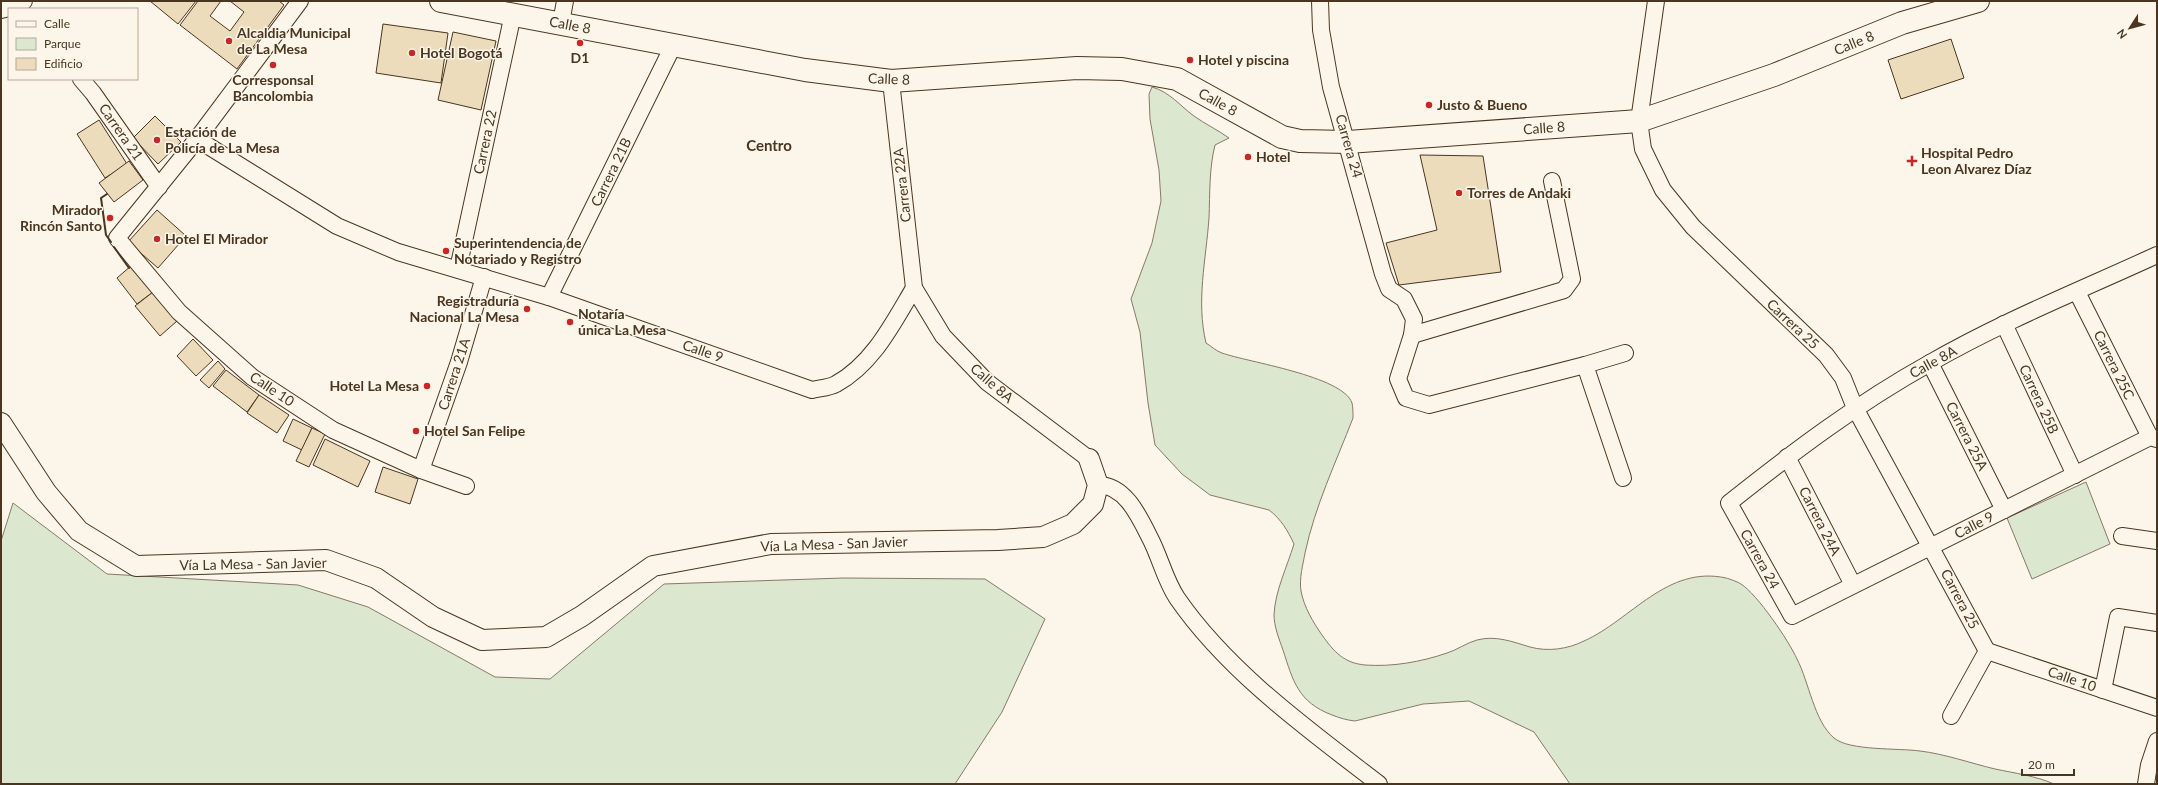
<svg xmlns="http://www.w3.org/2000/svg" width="2158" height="785" viewBox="0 0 2158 785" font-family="Lato,sans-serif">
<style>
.green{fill:#dce7d0;stroke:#887966}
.building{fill:#ecdcbc;stroke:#4a3520}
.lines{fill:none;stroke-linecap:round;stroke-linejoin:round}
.minor-casing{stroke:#4a3520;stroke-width:18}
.tertiary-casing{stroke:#4a3520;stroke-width:22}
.secondary-casing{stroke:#4a3520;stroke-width:24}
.minor{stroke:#fbf6e9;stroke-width:16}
.tertiary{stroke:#fbf6e9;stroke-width:20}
.secondary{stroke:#fbf6e9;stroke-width:22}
.wall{stroke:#4a3520;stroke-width:2}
.poi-dot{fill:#c62828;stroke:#fbf6e9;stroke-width:1.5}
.labels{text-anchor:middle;stroke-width:3;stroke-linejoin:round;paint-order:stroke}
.street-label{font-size:14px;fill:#4a3520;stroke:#fbf6e9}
.poi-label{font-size:14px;font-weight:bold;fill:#4a3520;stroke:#fbf6e9;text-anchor:start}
.neighbourhood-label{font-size:15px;font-weight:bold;fill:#4a3520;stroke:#fbf6e9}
</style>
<rect width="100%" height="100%" fill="#fbf6e9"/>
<g class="green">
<path d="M 1152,87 C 1170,92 1180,106 1194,116 C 1205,124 1218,130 1229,138 L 1215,145 C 1209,169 1210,193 1209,218 C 1206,260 1196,301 1206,343 C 1211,346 1216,351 1222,353 C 1247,362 1343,376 1352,403 C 1353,407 1353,413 1353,418 C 1336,462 1315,506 1305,553 C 1303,565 1299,578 1301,591 C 1304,607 1313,622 1322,635 C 1334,652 1344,663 1365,665 C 1392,667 1421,662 1447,653 C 1457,650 1466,643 1477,640 C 1496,635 1513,642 1530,647 C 1548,652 1568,649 1584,641 C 1631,620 1667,565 1726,578 C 1730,579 1738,582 1741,584 C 1757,594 1789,641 1797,659 C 1809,682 1814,721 1834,738 C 1849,751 1899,748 1920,751 C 1945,754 1970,763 1995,769 C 2014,773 2036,776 2054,784 L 1570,784 L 1534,732 L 1469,701 L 1423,704 L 1355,721 C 1346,720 1340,718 1332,715 C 1298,702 1293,681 1283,650 C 1279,639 1274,626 1274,615 C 1275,591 1287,567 1294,544 C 1288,531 1281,519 1269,510 L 1210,495 L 1182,474 L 1155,445 L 1148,403 L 1140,332 L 1131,299 L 1152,243 L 1161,201 L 1159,170 L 1150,119 L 1149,94 Z"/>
<polygon points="2086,482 2110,544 2032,579 2007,518"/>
<polygon points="13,503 107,574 298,585 368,607 495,677 550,679 664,584 843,578 985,579 1045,619 1002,712 955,784 1,784 1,541"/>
</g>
<g class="building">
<polygon points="150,1 196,1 178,24"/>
<polygon points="198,1 221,1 210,16 230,31 244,12 230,1 279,1 284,5 237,69 180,25"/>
<polygon points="383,24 448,33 441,83 376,73"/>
<polygon points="453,32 496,41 481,110 438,100"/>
<polygon points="1951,39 1964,78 1901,99 1888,60"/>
<polygon points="155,116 181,142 158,164 133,138"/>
<polygon points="99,120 127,164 105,178 77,134"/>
<polygon points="1420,155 1483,156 1501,272 1399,285 1386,243 1437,230"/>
<polygon points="129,161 143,180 114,202 99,183"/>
<polygon points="157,210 186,236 158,268 128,242"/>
<polygon points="132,265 153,292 137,304 117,278"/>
<polygon points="153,292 177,321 160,336 135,306"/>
<polygon points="193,339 213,360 196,376 177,356"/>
<polygon points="218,361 225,369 209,388 200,380"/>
<polygon points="226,370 259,395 247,412 213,386"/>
<polygon points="259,395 289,415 277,433 247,413"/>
<polygon points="293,419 312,428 302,450 283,441"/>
<polygon points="312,428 325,434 309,467 296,461"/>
<polygon points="325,439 370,461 358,487 313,465"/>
<polygon points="383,467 418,479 410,504 375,492"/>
</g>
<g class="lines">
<g class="minor-casing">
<g id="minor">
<polyline points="300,1 197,139 117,238 179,312 252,377 333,430 421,470 466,486"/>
<polyline points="1320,1 1321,30 1331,87 1383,274 1389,289 1404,299 1414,319 1412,335 1398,379 1406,398 1429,405 1585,365 1625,353"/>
<polyline points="1656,1 1639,121 1643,149 1663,190 1693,227 1826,355 1843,378 1855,408 1987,651"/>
<polyline points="1,10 18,6 24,1"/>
<polyline points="561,23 565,1"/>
<polyline points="81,79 93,93 159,187"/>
<polyline points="891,81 914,288 943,336 987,382 1089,459"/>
<path d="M 197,139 L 337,226 L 398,252 L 549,297 L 812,390 C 820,388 829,388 836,384 C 873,364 893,323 914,288"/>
<path d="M 2157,255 C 2081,290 2003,321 1930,363 C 1858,403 1793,452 1729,503 L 1792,616 L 2150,437 L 2157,439"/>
<polyline points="458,269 513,14"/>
<polyline points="2077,292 2150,437"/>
<polyline points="549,297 673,46"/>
<polyline points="2004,324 2075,475"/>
<polyline points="1412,335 1564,290 1572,279 1552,181"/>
<polyline points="1930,363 2004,510"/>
<polyline points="1585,365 1623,478"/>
<polyline points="1787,457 1853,585"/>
<polyline points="421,470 459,362 484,277"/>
<path d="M 1098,485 C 1125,485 1139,516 1150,538 C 1160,557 1165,580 1177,598 C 1228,672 1309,730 1379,784"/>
<polyline points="2122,536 2157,541"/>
<polyline points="1987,651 2157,708"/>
<polyline points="2103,690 2118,617 2157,623"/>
<polyline points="1951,716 1987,651"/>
<polyline points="2146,784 2149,765 2157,741"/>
</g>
</g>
<g class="tertiary-casing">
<polyline id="tertiary" points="1,423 46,492 79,531 136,566 326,560 376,578 433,617 482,640 546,637 582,616 653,566 771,544 998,540 1043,537 1073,524 1093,504 1098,485 1089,459"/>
</g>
<g class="secondary-casing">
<polyline id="secondary" points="441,1 805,70 891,81 1077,68 1122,69 1177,79 1282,137 1300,141 1348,142 1639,121 1774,75 1902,23 1978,1"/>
</g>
<use href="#minor" class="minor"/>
<use href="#tertiary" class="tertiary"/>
<use href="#secondary" class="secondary"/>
<g class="wall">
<polyline points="107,194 101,198 106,235 111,242"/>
<polyline points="114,247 129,268"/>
</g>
</g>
<g class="poi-dot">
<circle cx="229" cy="41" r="4"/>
<circle cx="580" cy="43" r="4"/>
<circle cx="412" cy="53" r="4"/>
<circle cx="1190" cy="60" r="4"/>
<circle cx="273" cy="65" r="4"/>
<circle cx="1429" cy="105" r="4"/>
<circle cx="157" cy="140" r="4"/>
<circle cx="1248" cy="157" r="4"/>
<path d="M1910 155h4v4h4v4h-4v4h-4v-4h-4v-4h4z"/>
<circle cx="1459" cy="193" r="4"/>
<circle cx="110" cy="218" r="4"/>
<circle cx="157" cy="239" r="4"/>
<circle cx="446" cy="251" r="4"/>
<circle cx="527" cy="309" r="4"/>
<circle cx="570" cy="322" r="4"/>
<circle cx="427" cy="386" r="4"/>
<circle cx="416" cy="431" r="4"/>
</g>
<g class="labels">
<g class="street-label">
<text transform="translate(570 25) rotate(11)" y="5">Calle 8</text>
<text transform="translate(1854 43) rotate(-22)" y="5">Calle 8</text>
<text transform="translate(889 79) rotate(2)" y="5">Calle 8</text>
<text transform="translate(1218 102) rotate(29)" y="5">Calle 8</text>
<text transform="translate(1544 128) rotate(-4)" y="5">Calle 8</text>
<text transform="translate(121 132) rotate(55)" y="5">Carrera 21</text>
<text transform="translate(485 142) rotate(-78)" y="5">Carrera 22</text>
<text transform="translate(1349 146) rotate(74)" y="5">Carrera 24</text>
<text transform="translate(611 172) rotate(-64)" y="5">Carrera 21B</text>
<text transform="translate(902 185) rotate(-96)" y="5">Carrera 22A</text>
<text transform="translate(1793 324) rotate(43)" y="5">Carrera 25</text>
<text transform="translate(703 351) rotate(19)" y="5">Calle 9</text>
<text transform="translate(1933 362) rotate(-29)" y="5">Calle 8A</text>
<text transform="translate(2114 365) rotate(64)" y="5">Carrera 25C</text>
<text transform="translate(454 374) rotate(-72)" y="5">Carrera 21A</text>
<text transform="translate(992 383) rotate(41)" y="5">Calle 8A</text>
<text transform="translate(272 389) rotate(34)" y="5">Calle 10</text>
<text transform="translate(2039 399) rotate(65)" y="5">Carrera 25B</text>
<text transform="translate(1967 436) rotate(63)" y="5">Carrera 25A</text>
<text transform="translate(1820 521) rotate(63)" y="5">Carrera 24A</text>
<text transform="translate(1974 525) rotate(-27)" y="5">Calle 9</text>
<text transform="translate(834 544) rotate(-2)" y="5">Vía La Mesa - San Javier</text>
<text transform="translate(1760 559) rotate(61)" y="5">Carrera 24</text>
<text transform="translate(253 564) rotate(-1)" y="5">Vía La Mesa - San Javier</text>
<text transform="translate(1960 599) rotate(62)" y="5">Carrera 25</text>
<text transform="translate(2072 679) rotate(19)" y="5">Calle 10</text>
</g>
<g class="poi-label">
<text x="237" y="38">Alcaldia Municipal<tspan x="237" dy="16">de La Mesa</tspan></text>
<text x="420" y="58">Hotel Bogotá</text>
<text x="580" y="63" text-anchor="middle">D1</text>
<text x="1198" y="65">Hotel y piscina</text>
<text x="273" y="85" text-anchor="middle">Corresponsal<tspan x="273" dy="16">Bancolombia</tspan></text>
<text x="1437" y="110">Justo &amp; Bueno</text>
<text x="165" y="137">Estación de<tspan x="165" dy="16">Policía de La Mesa</tspan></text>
<text x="1921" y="158">Hospital Pedro<tspan x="1921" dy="16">Leon Alvarez Díaz</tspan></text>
<text x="1256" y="162">Hotel</text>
<text x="1467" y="198">Torres de Andaki</text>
<text x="102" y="215" text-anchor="end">Mirador<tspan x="102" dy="16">Rincón Santo</tspan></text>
<text x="165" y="244">Hotel El Mirador</text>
<text x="454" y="248">Superintendencia de<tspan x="454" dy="16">Notariado y Registro</tspan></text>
<text x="519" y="306" text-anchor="end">Registraduría<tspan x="519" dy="16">Nacional La Mesa</tspan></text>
<text x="578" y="319">Notaría<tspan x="578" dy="16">única La Mesa</tspan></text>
<text x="419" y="391" text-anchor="end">Hotel La Mesa</text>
<text x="424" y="436">Hotel San Felipe</text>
</g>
<g class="neighbourhood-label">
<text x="769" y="151">Centro</text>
</g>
</g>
<rect width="2158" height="785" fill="none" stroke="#4a3520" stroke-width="4"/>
<rect x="8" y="8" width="130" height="72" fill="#fbf6e9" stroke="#b4a999"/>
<rect x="16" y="21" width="20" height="6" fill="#fbf6e9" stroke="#b4a999"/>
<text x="44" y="28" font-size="12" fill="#4a3520">Calle</text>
<rect x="16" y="38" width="20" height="12" fill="#dce7d0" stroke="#b4a999"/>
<text x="44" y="48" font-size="12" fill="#4a3520">Parque</text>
<rect x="16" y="58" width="20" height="12" fill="#ecdcbc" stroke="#b4a999"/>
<text x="44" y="68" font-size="12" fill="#4a3520">Edificio</text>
<g transform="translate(2130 28) rotate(234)" stroke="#fbf6e9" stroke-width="3" paint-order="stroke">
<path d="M0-3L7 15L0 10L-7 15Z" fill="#4a3520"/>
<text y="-6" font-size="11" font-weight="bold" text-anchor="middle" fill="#4a3520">N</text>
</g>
<path d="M2022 769v6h52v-6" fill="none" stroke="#4a3520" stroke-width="2"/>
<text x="2028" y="769" font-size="12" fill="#4a3520" stroke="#fbf6e9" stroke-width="3" paint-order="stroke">20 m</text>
</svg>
